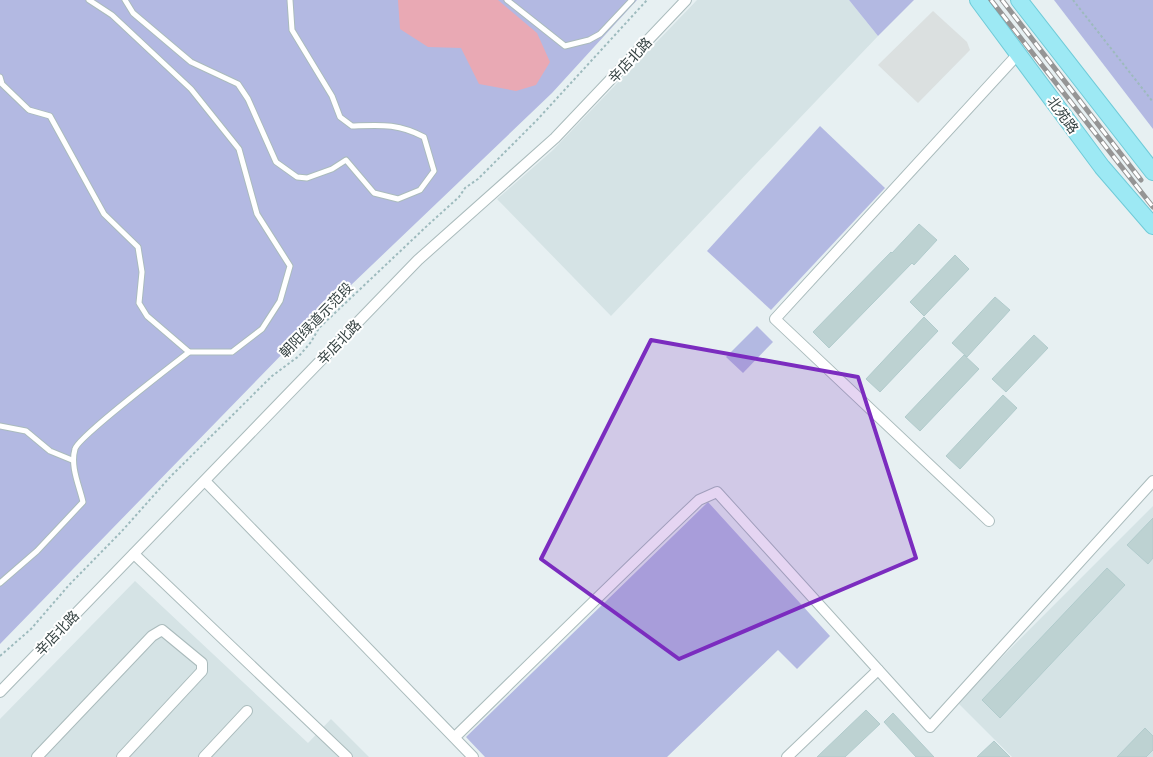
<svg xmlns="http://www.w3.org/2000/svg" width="1153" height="757" viewBox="0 0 1153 757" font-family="'Golos Text','Noto Sans SC',sans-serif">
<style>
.residential{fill:#d5e3e5}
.green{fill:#b3b9e2}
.parking{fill:#dbe0e0}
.water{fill:#e9a9b4}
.building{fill:#bdd2d2;stroke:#b1cbcc}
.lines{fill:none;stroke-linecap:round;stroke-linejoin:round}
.lane-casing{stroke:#aabbbc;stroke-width:7}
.street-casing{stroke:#aabbbc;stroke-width:12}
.primary-casing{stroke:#6fcbd8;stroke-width:18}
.path{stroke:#9dbabd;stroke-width:2;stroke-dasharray:2.5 2.5;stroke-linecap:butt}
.lane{stroke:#fff;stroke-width:5}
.street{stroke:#fff;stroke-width:10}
.primary{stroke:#9de9f4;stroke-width:16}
.rail-casing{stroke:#959595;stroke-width:5}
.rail{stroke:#fff;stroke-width:3;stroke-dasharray:9;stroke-linecap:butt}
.marked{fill:#7b2cbf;fill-opacity:0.2;stroke:#7b2cbf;stroke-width:4;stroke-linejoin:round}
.labels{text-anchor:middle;stroke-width:4;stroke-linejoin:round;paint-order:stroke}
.street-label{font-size:14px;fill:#374444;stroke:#fff}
</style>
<rect width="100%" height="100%" fill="#e7f0f2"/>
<g class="residential">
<polygon points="697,0 849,0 878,36 611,316 497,199 553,150"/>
<polygon points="1153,506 1153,757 1012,757 957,702"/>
<polygon points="135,581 308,743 331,719 369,757 0,757 0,719"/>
</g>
<g class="green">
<polygon points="0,0 637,0 552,93 327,308 0,644"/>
<polygon points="849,0 914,0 878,36"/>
<polygon points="1054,0 1153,0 1153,129"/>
<polygon points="820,126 885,188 771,310 707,251"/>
<polygon points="757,326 773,342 743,373 726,357"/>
<polygon points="708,502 830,636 797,669 778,650 667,757 485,757 466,737"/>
</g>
<polygon class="parking" points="933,11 967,42 970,50 918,103 878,65"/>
<polygon class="water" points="398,0 498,0 537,33 550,62 536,85 516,91 479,84 461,48 428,47 400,29"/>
<g class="building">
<polygon points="919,224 937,240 914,265 912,263 829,348 813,332 891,252 892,253"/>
<polygon points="955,255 969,269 924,316 910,302"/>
<polygon points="995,297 1010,310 967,357 952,343"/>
<polygon points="924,317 938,331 880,392 866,379"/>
<polygon points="1034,335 1048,348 1006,392 992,379"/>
<polygon points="964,355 979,369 920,431 905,417"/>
<polygon points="1003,395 1017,408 960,469 946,456"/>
<polygon points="1153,518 1153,558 1148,564 1127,545"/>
<polygon points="1107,568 1125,585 1000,718 982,700"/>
<polygon points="866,710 880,724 845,757 817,757"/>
<polygon points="893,713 934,757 916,757 884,722"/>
<polygon points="1145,728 1153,736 1153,750 1146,757 1117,757"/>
<polygon points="994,741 1010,757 977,757"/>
</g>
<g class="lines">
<g class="lane-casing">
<g id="lane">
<path d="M 125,0 L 133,13 L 191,62 L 238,84 L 248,99 L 276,162 L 297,177 L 307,178 L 332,169 L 346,160 L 374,193 L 398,199 L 420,190 L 434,171 L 424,137 C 398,123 380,125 352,126 L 340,117 L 332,96 L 292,30 L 290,0"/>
<polyline points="507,0 565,46 589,40 600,34 632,0"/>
<polyline points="0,77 2,84 29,110 50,116 104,214 138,247 142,272 139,303 147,316 189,352 232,352 262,329 280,301 290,266 257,214 239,149 191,89 112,15 89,0"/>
<polyline points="0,426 26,431 50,451 72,460"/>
<path d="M 0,583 L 37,551 L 83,502 C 79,485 70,466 75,449 C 78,437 173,365 189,352"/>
</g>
</g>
<g class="street-casing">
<g id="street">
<polyline points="205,481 473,757"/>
<polyline points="989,521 775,319 1018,54"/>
<polyline points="134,554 347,757"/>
<polyline points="0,692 418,260 555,138 686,0"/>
<path d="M 455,737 C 536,658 617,578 699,500 L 717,492 L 930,727 L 1153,481"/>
<polyline points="37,757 152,636 162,630 202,663 202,671 122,757"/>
<polyline points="204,757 247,711"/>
<polyline points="787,757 878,670"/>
</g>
</g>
<g class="primary-casing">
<g id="primary">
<polyline points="978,0 1102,167 1153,226"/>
<polyline points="1019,0 1153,172"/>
</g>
</g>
<g class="path">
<polyline points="1073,0 1153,102"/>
<polyline points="0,656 31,629 69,585 122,531 171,476 272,376 299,356 311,342 319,328 429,224 459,197 465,188 478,179 537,120 647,0"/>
</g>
<use href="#lane" class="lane"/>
<use href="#street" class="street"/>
<use href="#primary" class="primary"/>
<g class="rail-casing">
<g id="rail">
<polyline points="991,0 1153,207"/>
<polyline points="1002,0 1141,180"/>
</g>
</g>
<use href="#rail" class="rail"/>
</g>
<path class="marked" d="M 651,340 L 858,377 L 916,558 L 679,659 L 541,559 Z"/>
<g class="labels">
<g class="street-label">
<text transform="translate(630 60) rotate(-47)" y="5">辛店北路</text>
<text transform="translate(1063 115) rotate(54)" y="5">北苑路</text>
<text transform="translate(316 320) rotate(-46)" y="5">朝阳绿道示范段</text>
<text transform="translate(339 342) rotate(-46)" y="5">辛店北路</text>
<text transform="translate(57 633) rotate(-46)" y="5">辛店北路</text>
</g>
</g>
</svg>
